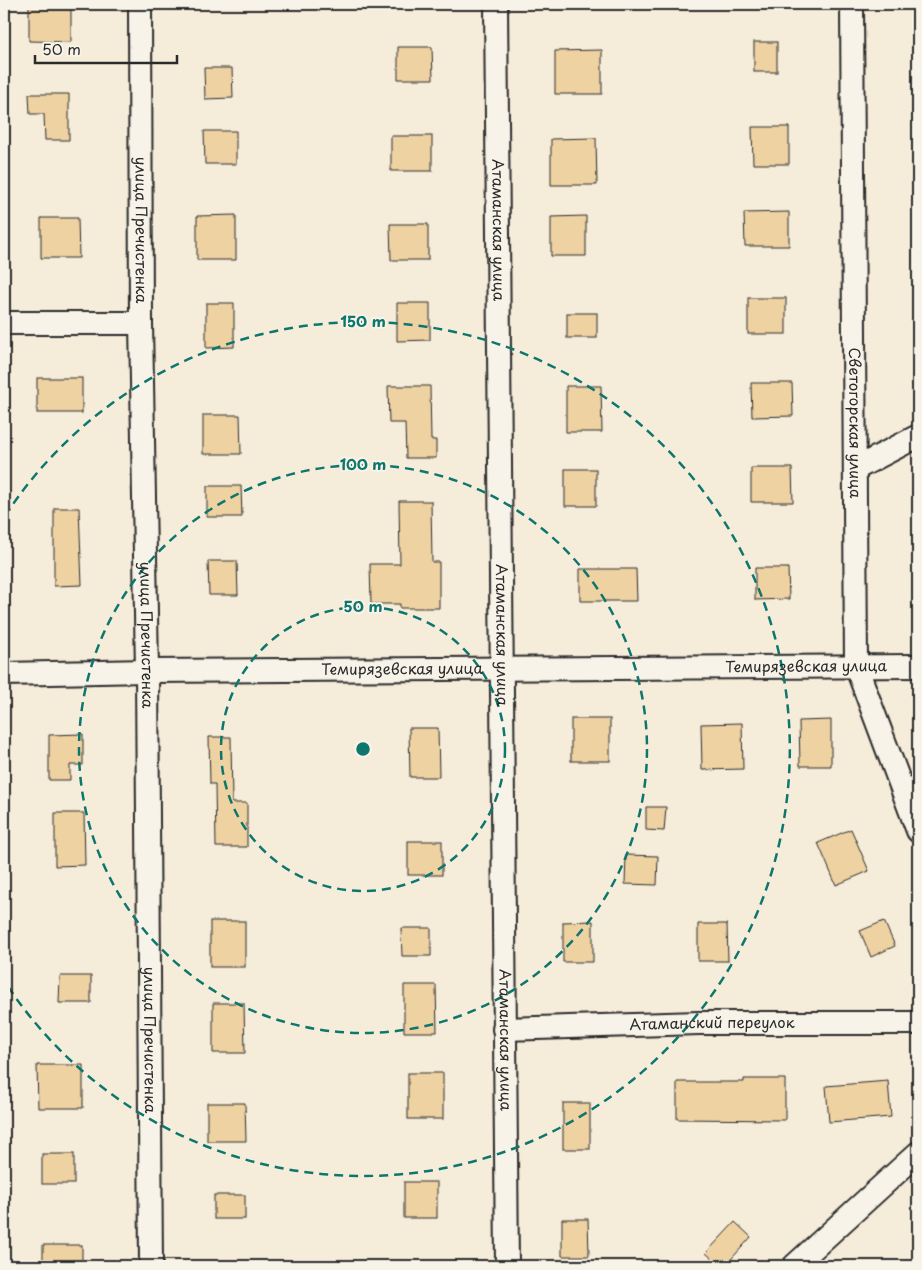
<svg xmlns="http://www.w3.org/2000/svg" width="922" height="1270" viewBox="0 0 922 1270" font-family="'Playpen Sans',sans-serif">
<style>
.building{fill:#eed2a2;stroke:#2b2b2b}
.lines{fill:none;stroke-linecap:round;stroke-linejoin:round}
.minor-casing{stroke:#2b2b2b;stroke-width:26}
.minor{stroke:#f7f3e8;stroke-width:22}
.ring{fill:none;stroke:#0f766e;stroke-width:2.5;stroke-dasharray:9 6}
.labels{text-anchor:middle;stroke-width:4;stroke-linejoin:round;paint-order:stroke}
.street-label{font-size:15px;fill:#2b2b2b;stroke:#f7f3e8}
.centre{fill:#0f766e;stroke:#f7f3e8;stroke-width:2.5}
.ring-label{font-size:15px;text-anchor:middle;font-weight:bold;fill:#0f766e;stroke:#f7f3e8;stroke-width:4;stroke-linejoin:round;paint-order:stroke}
</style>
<rect width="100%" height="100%" fill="#f5ecda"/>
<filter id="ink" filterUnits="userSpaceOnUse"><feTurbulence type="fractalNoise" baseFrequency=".02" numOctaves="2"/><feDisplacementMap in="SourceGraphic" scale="10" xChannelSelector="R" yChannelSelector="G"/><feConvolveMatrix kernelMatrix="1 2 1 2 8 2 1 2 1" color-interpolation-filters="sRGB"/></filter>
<g filter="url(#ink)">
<g class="building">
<polygon points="29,4 71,4 71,42 29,41"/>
<rect x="754" y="42" width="23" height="30"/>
<polygon points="398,47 432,47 433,79 398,79"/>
<polygon points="602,50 602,94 555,94 555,51"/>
<polygon points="204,68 232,68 233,98 205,99"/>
<polygon points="29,94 69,94 69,140 45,140 44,114 30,114"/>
<polygon points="752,127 789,127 789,164 753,164"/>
<polygon points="204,131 236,131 236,164 205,164"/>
<rect x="391" y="136" width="41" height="35"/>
<polygon points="596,138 597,185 551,185 551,139"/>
<polygon points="789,212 789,246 745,246 744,213"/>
<polygon points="236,215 236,260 197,260 197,216"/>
<polygon points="586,216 586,256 551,256 551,217"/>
<polygon points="41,218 78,218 79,258 41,258"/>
<polygon points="390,224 428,224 428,260 391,260"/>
<rect x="748" y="298" width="38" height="36"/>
<polygon points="206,303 234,303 234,347 206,348"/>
<polygon points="397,303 430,303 430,340 397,341"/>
<rect x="567" y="313" width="30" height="25"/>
<rect x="37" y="378" width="45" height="35"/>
<polygon points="751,383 792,383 793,416 752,417"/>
<polygon points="388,386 430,386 431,440 436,440 436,458 406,458 405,423 389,423"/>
<polygon points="566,386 601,386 602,432 566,432"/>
<polygon points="203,415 240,415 241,454 203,454"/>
<polygon points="751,468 792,468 793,502 751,502"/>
<rect x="565" y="469" width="31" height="37"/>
<polygon points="207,486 241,486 242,517 207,517"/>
<polygon points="399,501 431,501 432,562 439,562 439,608 400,608 400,604 371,604 370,564 400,564"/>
<polygon points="54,508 79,508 82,585 54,586"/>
<polygon points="208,561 237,561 238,595 209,595"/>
<polygon points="755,568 788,568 789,599 755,600"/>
<polygon points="580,569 636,569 637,601 580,601"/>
<rect x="571" y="719" width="39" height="42"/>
<polygon points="831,720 831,766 800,766 799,721"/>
<polygon points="742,723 743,769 702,770 701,724"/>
<polygon points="409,728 438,728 439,777 410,777"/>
<polygon points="83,734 83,765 70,765 70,780 49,780 49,735"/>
<polygon points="209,737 231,737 232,803 247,803 247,847 216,847 215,784 210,784"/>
<polygon points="646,807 666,807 664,831 646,830"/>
<polygon points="55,813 84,813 85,865 55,866"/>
<polygon points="851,829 869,871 836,885 818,843"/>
<rect x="408" y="841" width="34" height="34"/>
<polygon points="626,855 658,856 657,885 625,884"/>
<rect x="210" y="921" width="35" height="46"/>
<polygon points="593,921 593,962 563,962 563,922"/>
<polygon points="884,921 895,946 871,957 860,931"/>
<polygon points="698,924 727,924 728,961 698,961"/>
<polygon points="401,928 431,928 431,956 402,956"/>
<polygon points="60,976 91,976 91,1003 59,1003"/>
<polygon points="404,985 436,985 437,1032 404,1032"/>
<polygon points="213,1003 244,1003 245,1053 213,1053"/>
<polygon points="37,1065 83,1065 83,1108 38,1108"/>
<rect x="408" y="1073" width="35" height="46"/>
<polygon points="744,1079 785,1079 785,1120 677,1119 677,1082 744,1082"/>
<polygon points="888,1081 891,1117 829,1122 826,1086"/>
<polygon points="207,1103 245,1103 246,1141 207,1141"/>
<rect x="563" y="1103" width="27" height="46"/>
<rect x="42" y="1154" width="32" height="30"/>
<rect x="404" y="1182" width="33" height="36"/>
<rect x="214" y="1195" width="31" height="24"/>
<polygon points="562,1219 588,1219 589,1256 562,1256"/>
<polygon points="735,1222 751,1237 725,1266 720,1266 706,1253"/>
<rect x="43" y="1245" width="39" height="21"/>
</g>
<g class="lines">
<g class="minor-casing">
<g id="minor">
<path id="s1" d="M 140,4 L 141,323 L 147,671 L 151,1266"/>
<path id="s2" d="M 496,4 L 507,1266"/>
<path id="s3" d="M 852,4 L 856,666 L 918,831"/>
<polyline points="4,323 141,323"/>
<polyline points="855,469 918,436"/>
<path id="s4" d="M 4,674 L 147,671 L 918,666"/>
<path id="s5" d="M 504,1029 L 699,1023 L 918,1023"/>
<polyline points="794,1266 918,1153"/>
</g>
</g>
<use href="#minor" class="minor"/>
</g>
</g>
<g class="ring">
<circle cx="363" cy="749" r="142"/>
<circle cx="363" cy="749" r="284"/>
<path d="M5 516A427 427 0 1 1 5 982"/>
</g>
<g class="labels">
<g class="street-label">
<text dy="5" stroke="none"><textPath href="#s1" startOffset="226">улица Пречистенка</textPath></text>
<text dy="5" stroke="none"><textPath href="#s2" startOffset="226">Атаманская улица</textPath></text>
<text dy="5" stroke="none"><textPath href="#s3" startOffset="419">Светогорская улица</textPath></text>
<text dy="5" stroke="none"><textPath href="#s1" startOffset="631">улица Пречистенка</textPath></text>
<text dy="5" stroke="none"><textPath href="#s2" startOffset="631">Атаманская улица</textPath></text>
<text dy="5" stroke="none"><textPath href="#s4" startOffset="802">Темирязевская улица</textPath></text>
<text dy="5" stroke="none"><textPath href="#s4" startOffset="398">Темирязевская улица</textPath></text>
<text dy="5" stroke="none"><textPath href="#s5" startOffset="208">Атаманский переулок</textPath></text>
<text dy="5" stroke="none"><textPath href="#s1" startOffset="1036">улица Пречистенка</textPath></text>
<text dy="5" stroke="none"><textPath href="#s2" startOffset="1036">Атаманская улица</textPath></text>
</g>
</g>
<circle cx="363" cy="749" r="8" class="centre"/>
<g class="ring-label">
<text x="363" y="327">150 m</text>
<text x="363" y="470">100 m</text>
<text x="363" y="612">50 m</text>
</g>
<rect width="922" height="1270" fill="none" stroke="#f7f3e8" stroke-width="20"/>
<rect x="10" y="10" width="902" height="1250" fill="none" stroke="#2b2b2b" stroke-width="2" filter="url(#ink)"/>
<path d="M35 55v8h142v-8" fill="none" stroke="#2b2b2b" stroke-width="2.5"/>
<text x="42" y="55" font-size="15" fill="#2b2b2b" stroke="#f7f3e8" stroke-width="4" paint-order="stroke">50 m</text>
</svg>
